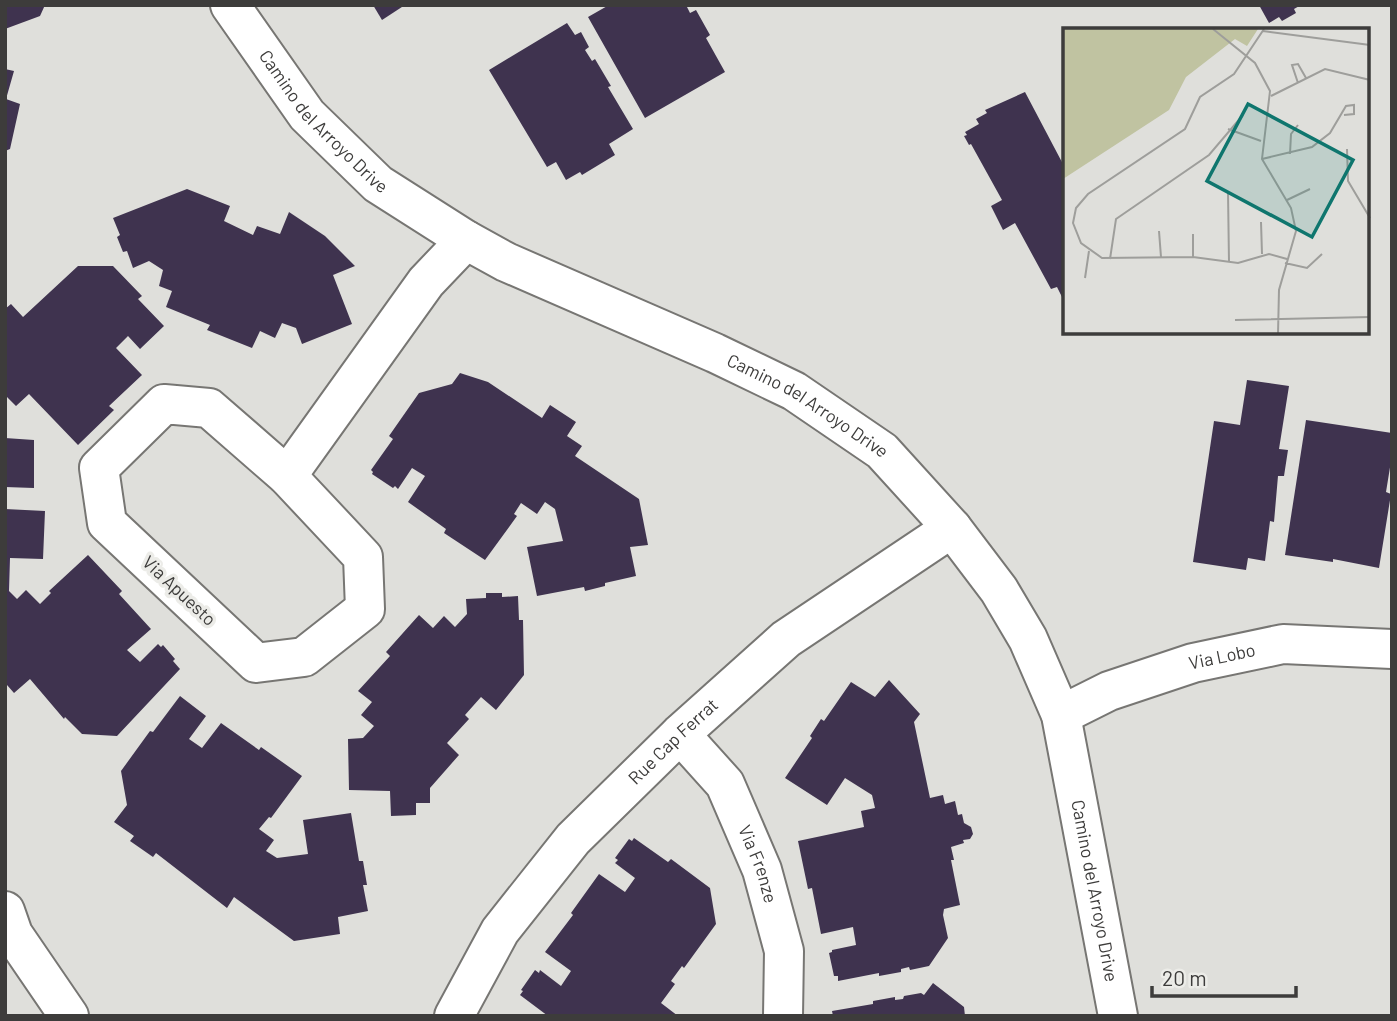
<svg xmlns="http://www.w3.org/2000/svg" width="1397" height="1021" viewBox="0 0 1397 1021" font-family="Barlow,sans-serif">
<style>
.building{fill:#3f334f}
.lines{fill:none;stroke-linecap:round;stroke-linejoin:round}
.minor-casing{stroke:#777673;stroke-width:42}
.minor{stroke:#fff;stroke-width:38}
.labels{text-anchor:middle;stroke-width:7;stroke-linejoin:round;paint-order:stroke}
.street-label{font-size:18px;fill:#3d3c3b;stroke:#ecece8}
.inset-road{fill:none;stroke:#9e9e9b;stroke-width:2}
.view{fill:#0f766e;fill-opacity:0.15;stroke:#0f766e;stroke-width:3.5}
.inset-edge{fill:none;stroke:#3d3c3b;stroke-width:3.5}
</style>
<rect width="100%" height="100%" fill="#dfdfdb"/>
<g class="building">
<polygon points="5,5 45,5 40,16 5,29"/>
<polygon points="373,5 405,5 382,20"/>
<polygon points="609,5 686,5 690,13 696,10 710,35 706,38 725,72 645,118 588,17"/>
<polygon points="1259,5 1301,5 1294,9 1296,13 1282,21 1279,17 1269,23"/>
<polygon points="567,23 575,35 581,32 589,47 585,50 592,61 595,59 611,86 608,87 633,129 609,144 615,155 582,175 580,172 566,180 556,162 547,167 489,70"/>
<polygon points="5,69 14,71 6,99 20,104 10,149 5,151"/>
<polygon points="1025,92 1064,166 1064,301 1057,287 1051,289 1015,223 1003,230 991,206 1002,200 971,144 969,145 964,136 967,135 965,132 979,124 976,119 987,113 985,110"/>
<polygon points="187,189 230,206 224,221 253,235 257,226 280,234 289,212 325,236 355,266 333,275 352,324 302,344 296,328 282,323 275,338 260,331 252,348 207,330 210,325 166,307 172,291 159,286 163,270 149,261 133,268 127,251 123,252 117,237 120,235 113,218"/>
<polygon points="78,266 113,266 142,296 138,299 164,326 140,349 128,336 116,348 142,375 109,406 114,410 78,445 29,394 16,406 7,397 5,398 5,309 11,304 23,317"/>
<polygon points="460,373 488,382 542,418 550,405 576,422 567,436 582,446 575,456 639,499 648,545 630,547 636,576 605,583 605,586 585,591 584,587 537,596 527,547 563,541 555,509 545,502 537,514 521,503 514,514 517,516 485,560 444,533 446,529 408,502 425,476 412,468 398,489 395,486 393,488 372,474 373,472 371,470 393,439 389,436 419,393 452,384"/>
<polygon points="1247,380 1289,386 1279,449 1288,450 1284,476 1278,476 1274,522 1270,521 1265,561 1248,558 1246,570 1193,562 1214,421 1240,425"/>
<polygon points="1306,420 1392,433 1392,455 1386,492 1391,494 1379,568 1333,559 1333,562 1285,555"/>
<polygon points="5,438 34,440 34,488 5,487"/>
<polygon points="5,509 45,511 43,559 10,558 9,591 17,599 26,590 40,604 51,593 49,591 88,555 122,591 119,594 151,629 127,650 140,662 158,644 161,647 163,645 175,659 173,661 180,669 117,736 82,734 65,717 64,719 30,679 14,693 7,685 5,687"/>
<polygon points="486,593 502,593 502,597 518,596 519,620 523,620 524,675 496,710 481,697 465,715 469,719 447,743 459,755 430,788 430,803 416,803 416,815 391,816 390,791 349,790 348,739 363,738 374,726 361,715 372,702 358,691 390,656 386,652 419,615 433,628 444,616 455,627 467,614 466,599 486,598"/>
<polygon points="889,680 920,714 914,722 930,798 943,795 945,804 955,801 958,815 962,814 964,823 971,827 973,834 970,839 963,840 964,843 951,847 954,860 951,860 960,905 944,909 943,915 948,938 929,966 910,970 909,967 901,969 901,972 879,976 879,973 838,981 838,976 834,976 829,953 832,952 832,950 856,945 853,927 821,934 812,888 808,889 798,841 864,827 861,811 875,808 872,795 845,778 827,805 785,778 812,738 810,736 821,719 824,721 851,682 875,697"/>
<polygon points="180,696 206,716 189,739 202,748 221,723 259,750 261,747 302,776 271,818 269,817 259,829 274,840 266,851 277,858 308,854 303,820 351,813 359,861 363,861 367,885 363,885 368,911 338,917 340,934 294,941 234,897 227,908 156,853 153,857 130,841 134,836 114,822 127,805 121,771 150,731 153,732"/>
<polygon points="634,838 668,862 671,859 710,888 716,924 684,968 682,966 671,981 675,984 661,1003 678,1016 548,1016 520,995 523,991 521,990 535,970 539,973 540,970 561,986 571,971 545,952 573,915 571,913 599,874 625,892 635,878 615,863 618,860 615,858 629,839 632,841"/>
<polygon points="933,983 964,1007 965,1016 833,1016 832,1011 873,1004 873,1001 895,997 895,1000 903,999 904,996 921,993 924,995"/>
</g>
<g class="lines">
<g class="minor-casing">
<g id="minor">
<path id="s1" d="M 230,5 L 307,115 L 378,184 L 466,240 L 506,262 L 715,353 L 794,391 L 882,451 L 952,528 L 999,590 L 1028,639 L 1061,715 L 1118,1016"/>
<polygon points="164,404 209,408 287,476 363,557 365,609 304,657 256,663 107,523 99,468"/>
<polyline points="287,476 426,282 466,240"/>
<path id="s2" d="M 1061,715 L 1109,691 L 1193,663 L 1283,644 L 1392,649"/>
<path id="s3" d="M 680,734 L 725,784 L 762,870 L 784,951 L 783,1016"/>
<polyline points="5,911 13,934 69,1016"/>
<path id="s4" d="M 454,1016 L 500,931 L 573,839 L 680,734 L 786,639 L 952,528"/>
</g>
</g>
<use href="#minor" class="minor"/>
</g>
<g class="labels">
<g class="street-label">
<text dy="6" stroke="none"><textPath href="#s1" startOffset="150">Camino del Arroyo Drive</textPath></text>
<text dy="6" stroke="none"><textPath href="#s1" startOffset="718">Camino del Arroyo Drive</textPath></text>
<text transform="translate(179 591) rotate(43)" y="6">Via Apuesto</text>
<text dy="6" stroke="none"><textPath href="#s2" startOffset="172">Via Lobo</textPath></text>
<text dy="6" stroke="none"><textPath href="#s4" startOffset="354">Rue Cap Ferrat</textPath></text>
<text dy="6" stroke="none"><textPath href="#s3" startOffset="154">Via Frenze</textPath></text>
<text dy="6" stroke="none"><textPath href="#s1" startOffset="1306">Camino del Arroyo Drive</textPath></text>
</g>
</g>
<g transform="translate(1063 28)">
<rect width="306" height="306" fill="#dfdfdb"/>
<path d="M 0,1 L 195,1 L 184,18 L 172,11 L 123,49 L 106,82 L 0,151 Z" fill="#c0c3a1"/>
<path class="inset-road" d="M 150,1 L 192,35 L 207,63 L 199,131 L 228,180 L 233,203 L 216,262 L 215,306M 201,1 L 171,46 L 137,69 L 122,101 L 25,166 L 13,180 L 10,195 L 18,215 L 39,230 L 130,229 L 175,235 L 206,226 L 224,231M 200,3 L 307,17M 235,55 L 229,37 L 235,36 L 243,50M 208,68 L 262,41 L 307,52M 165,101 L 198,113M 284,121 L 285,153 L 307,190M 227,126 L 228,106 L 235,97M 199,131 L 249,119 L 267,105 L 283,78 L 291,77 L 291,86 L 281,87M 165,164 L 166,234M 224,172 L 247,161M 198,194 L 199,226M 96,203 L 98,229M 130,206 L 130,229M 47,231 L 53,191 L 146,127 L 180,87M 222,235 L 244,240 L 259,226M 22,250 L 26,223M 172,292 L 307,289"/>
<path class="view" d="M 185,76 L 290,132 L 249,209 L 144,153 Z"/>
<rect width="306" height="306" class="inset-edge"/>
</g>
<rect width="1397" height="1021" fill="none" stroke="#3d3c3b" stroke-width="14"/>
<path d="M1152 986v10h144v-10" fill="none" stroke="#3d3c3b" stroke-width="3.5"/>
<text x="1162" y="986" font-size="21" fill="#3d3c3b" stroke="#ecece8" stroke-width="5" paint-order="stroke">20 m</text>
</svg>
